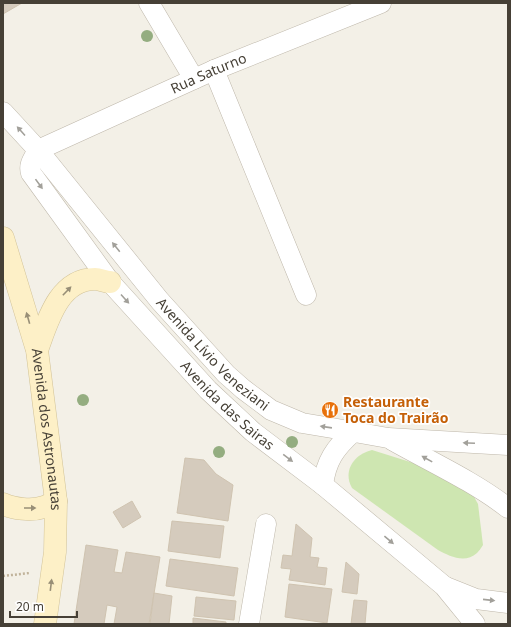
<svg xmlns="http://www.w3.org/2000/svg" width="511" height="627" viewBox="0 0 511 627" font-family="'Noto Sans',sans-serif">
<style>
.green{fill:#cee6b1}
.building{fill:#d5cbbd;stroke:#cfc3b0}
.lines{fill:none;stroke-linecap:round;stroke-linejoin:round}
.street-casing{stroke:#beb7aa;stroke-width:21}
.secondary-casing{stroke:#d2c398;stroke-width:23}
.path{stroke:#c0b39b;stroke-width:2.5;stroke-dasharray:2 2;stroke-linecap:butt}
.street{stroke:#fff;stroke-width:20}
.secondary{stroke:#fdf0c7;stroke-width:22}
.tree{fill:#94ad80}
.oneway{fill:#a2a09a}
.oneway2{fill:#988f77}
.labels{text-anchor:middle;stroke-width:3.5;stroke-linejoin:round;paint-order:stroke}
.street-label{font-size:14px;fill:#464036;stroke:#fff}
.food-label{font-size:14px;font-weight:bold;fill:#c56008;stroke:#fff;text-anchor:start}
</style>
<rect width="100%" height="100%" fill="#f3f0e7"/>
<path class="green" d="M 372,450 L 442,472 L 473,495 L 478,504 L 483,545 C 481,548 479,551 477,553 C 465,564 449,556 438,550 L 352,488 C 342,470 355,454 372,450 Z"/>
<g class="building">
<polygon points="3,3 22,3 3,14"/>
<polygon points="185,458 204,460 216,474 233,485 228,521 177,513"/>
<polygon points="132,501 141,517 123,528 113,512"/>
<polygon points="172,521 224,526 220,558 168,551"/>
<polygon points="296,524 312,538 310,557 319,558 317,567 327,568 325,585 289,580 291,569 281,568 283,555 292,556"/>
<polygon points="86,545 118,550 114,572 122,573 126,552 160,557 149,624 114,624 117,607 107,605 104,624 74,624"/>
<polygon points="170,559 238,568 234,596 166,586"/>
<polygon points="346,562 359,574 357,594 342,592"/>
<polygon points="289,584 332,589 327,623 285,617"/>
<polygon points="154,593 172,596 169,624 150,624"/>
<polygon points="196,597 236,601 234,620 194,616"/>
<polygon points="354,600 367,601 365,624 351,624"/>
<polygon points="193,618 226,622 226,624 193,624"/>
</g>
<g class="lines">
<g class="street-casing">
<g id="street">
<polyline points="149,3 194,79"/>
<polyline points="214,70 306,295"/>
<path id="s1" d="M 3,112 L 38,150 L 160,301 L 226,374 L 243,389 L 271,410 L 302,423 L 332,428 L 388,438 L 508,445"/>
<path id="s2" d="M 38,150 C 34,158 28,164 31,173 L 110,282 L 208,390 L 253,432 L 323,485 L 444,586 L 475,624"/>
<path id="s3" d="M 38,150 L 214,70 L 381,3"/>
<path d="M 392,440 C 431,462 473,481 508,508"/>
<path d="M 323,485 C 326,461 335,448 353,432"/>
<polyline points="446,587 476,599 508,603"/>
<polyline points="249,624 266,524"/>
</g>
</g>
<g class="secondary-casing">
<g id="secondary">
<path id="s4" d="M 3,238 L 37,350 L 56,501 L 55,552 L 45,624"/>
<path d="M 37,350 C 47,323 58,279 95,279 C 100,279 105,282 110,282"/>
<path d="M 3,504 C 14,509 32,511 44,507 C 48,506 52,503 56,501"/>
</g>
</g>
<polyline class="path" points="3,576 30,573"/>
<use href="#street" class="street"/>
<use href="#secondary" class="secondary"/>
</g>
<g class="tree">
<circle cx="147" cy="36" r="6"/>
<circle cx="83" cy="400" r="6"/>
<circle cx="292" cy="442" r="6"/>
<circle cx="219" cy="452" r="6"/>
</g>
<defs><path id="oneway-solid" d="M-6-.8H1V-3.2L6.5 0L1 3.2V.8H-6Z"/></defs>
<g class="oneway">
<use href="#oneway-solid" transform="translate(21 131) rotate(-132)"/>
<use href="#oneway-solid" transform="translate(39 184) rotate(54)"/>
<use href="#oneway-solid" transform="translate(116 247) rotate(-129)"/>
<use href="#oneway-solid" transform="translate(125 299) rotate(48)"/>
<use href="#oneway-solid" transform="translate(326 427) rotate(-172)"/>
<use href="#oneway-solid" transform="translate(469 443) rotate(-177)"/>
<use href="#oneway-solid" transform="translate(288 458) rotate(37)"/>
<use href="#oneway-solid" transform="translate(427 459) rotate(-151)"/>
<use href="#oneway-solid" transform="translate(389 540) rotate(40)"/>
<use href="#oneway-solid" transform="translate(489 600) rotate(6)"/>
</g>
<g class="oneway2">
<use href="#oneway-solid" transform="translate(67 291) rotate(-46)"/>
<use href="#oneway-solid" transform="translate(28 318) rotate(-106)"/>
<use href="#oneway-solid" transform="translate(30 508)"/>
<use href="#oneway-solid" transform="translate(51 585) rotate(-83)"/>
</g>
<defs>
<g id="restaurant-disc" transform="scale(0.9)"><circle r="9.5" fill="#e8710a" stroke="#fff"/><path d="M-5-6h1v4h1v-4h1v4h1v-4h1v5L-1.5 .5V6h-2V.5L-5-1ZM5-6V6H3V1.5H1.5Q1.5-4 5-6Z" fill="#fff"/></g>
</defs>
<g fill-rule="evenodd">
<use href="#restaurant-disc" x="330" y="410"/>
</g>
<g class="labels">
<g class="street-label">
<text dy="5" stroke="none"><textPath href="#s3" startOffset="187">Rua Saturno</textPath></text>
<text dy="5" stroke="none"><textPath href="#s1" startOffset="321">Avenida Lívio Veneziani</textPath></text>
<text dy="5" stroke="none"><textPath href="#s2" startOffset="330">Avenida das Sairas</textPath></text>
<text dy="5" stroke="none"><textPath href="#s4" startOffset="197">Avenida dos Astronautas</textPath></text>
</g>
<g class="food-label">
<text x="343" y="407">Restaurante<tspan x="343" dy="16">Toca do Trairão</tspan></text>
</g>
</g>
<rect width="511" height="627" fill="none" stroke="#464036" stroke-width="8"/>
<path d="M10 611v6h67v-6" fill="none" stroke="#464036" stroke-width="2"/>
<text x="16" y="611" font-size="12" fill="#464036" stroke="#ffffff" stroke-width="3" paint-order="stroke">20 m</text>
</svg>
